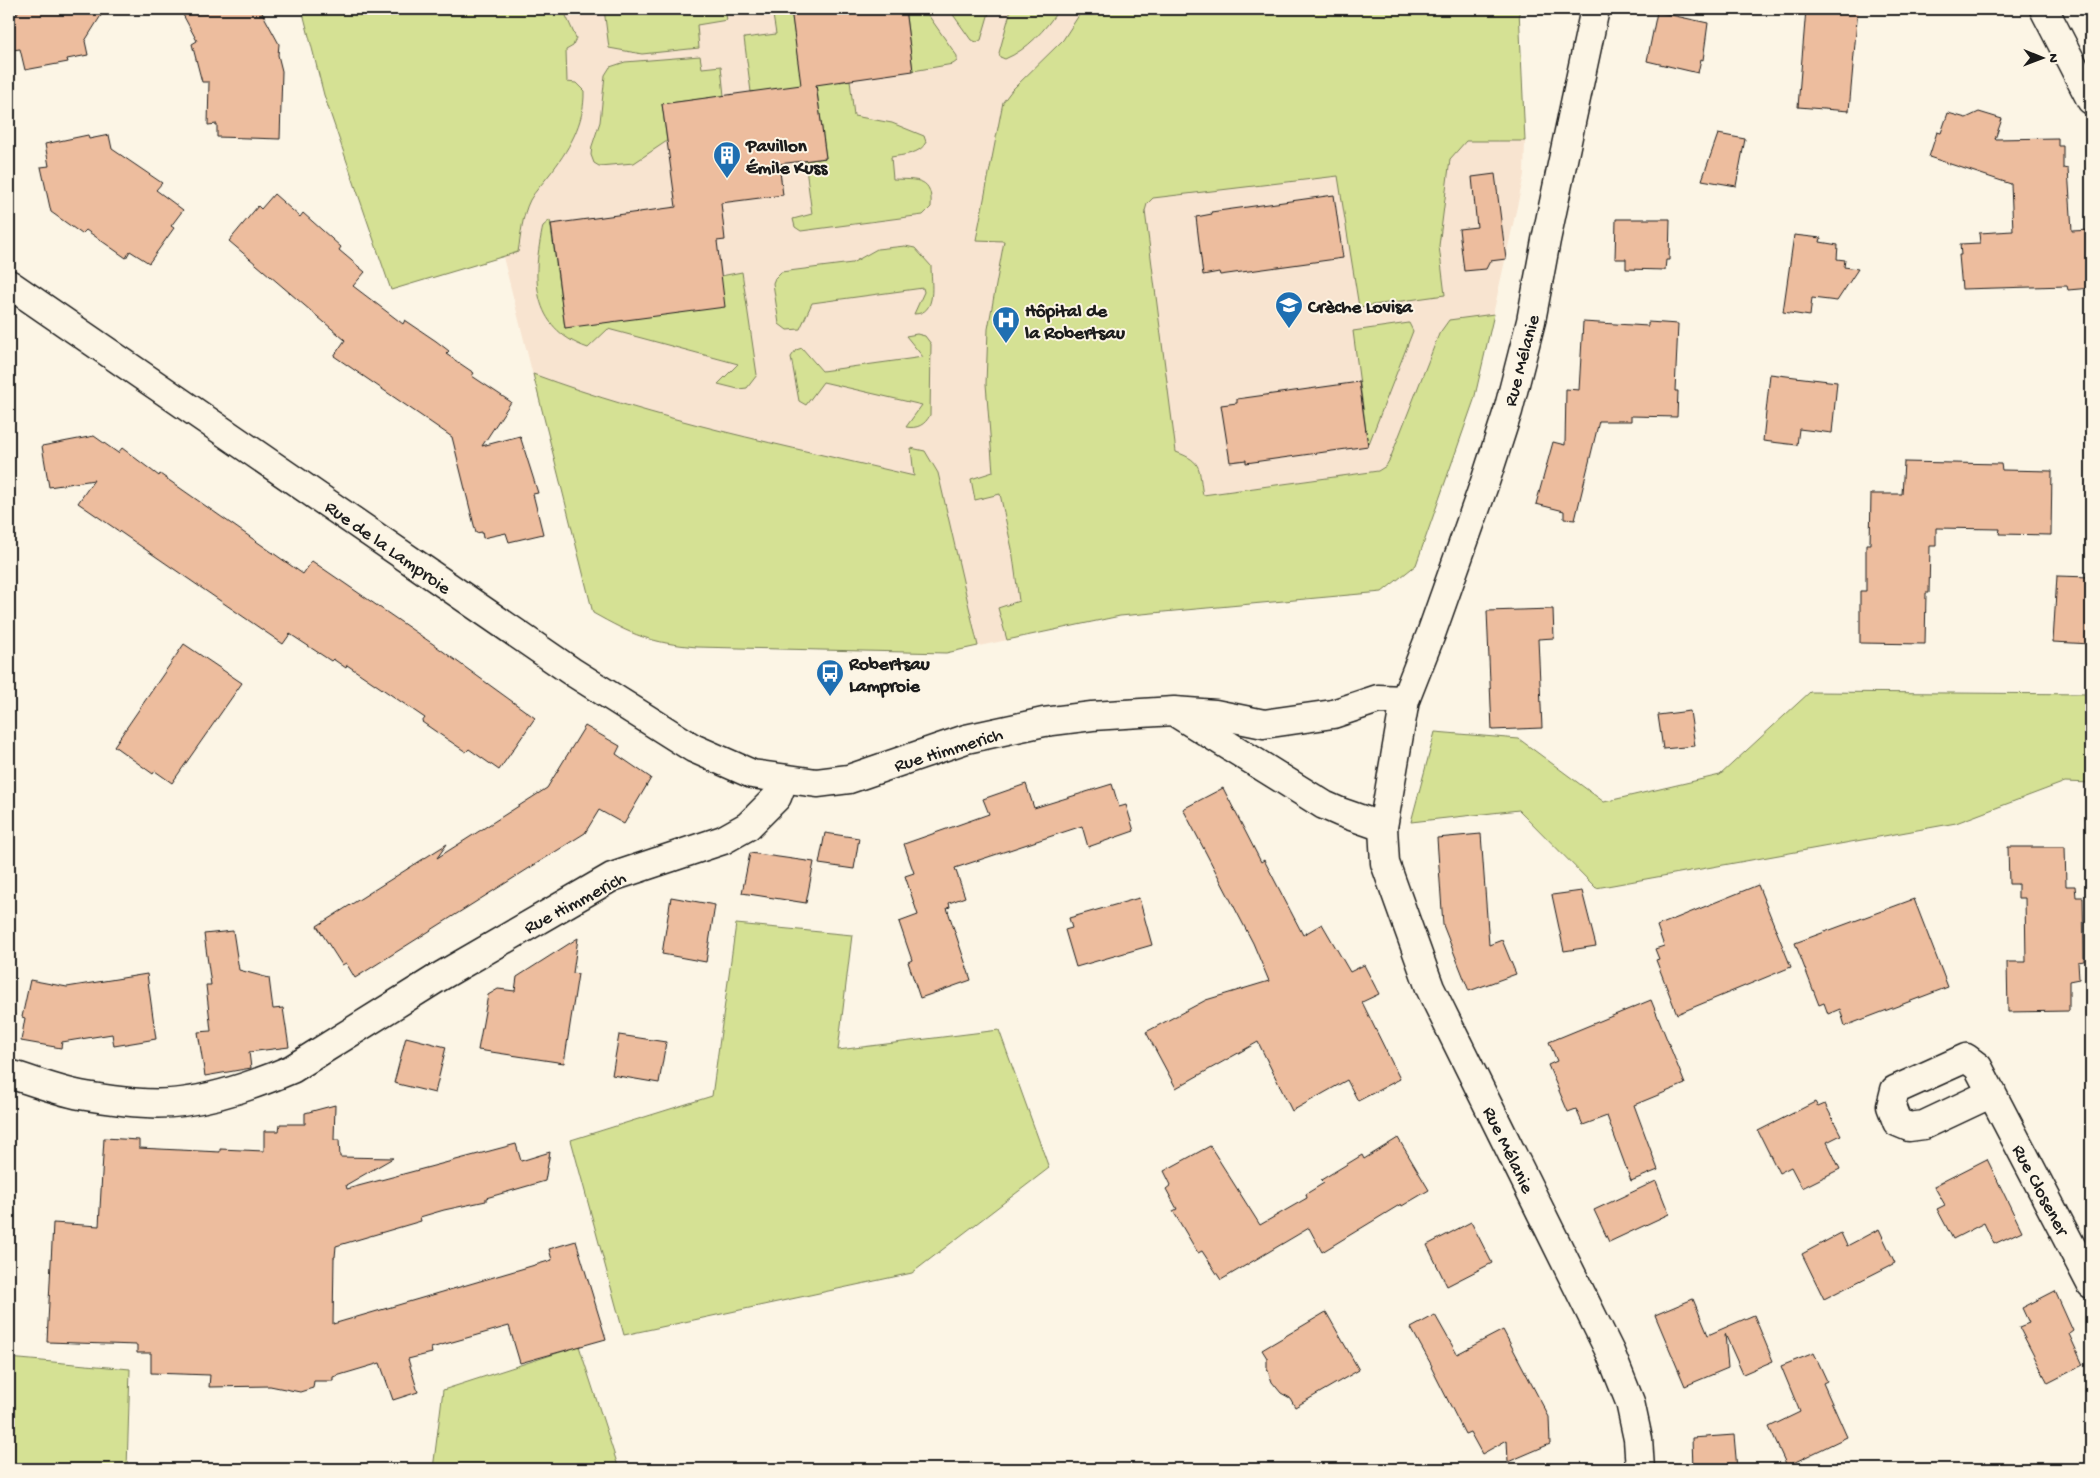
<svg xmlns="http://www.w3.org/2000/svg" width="2100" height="1478" viewBox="0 0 2100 1478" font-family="'Gochi Hand',sans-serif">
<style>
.built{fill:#f8e4d0}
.green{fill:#d5e194;stroke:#787e58}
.building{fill:#edbd9e;stroke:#1c1c1c}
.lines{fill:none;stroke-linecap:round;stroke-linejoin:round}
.minor-casing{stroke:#1c1c1c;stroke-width:31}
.minor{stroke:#fcf5e5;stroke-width:28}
.labels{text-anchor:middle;stroke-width:4;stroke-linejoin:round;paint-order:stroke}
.poi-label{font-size:19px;font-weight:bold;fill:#1c1c1c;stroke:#fcf5e5;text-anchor:start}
.street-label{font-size:19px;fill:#1c1c1c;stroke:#fcf5e5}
</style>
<rect width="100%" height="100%" fill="#fcf5e5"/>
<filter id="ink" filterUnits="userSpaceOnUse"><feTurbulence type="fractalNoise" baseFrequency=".02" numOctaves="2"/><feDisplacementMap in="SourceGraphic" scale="10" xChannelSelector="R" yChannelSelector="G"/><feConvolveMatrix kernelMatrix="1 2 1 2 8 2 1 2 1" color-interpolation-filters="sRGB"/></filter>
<g filter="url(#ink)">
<polygon class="built" points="302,9 1519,9 1525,141 1524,175 1474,400 1416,565 1382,592 1120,616 946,653 697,647 666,644 637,636 623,630 593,613 503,257 391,290 324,95"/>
<g class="green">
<path d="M 302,9 L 563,9 L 576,38 L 573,46 L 566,50 L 567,82 L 576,83 L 584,91 C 585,123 568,151 549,175 C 543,183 535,191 530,200 C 522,216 521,235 518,252 L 391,290 L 324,95 Z"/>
<polygon points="604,9 725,9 727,20 697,25 699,48 642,54 609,48"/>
<polygon points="772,9 791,9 810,146 751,92 744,38 776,34"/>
<path d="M 806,9 L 830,9 L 840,82 L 850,80 L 854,116 L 892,123 L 924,136 L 926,142 C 921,154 903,155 891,157 L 893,179 C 918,180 933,177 931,207 L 923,215 L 801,231 L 795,227 L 793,219 L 812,214 L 805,161 L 826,158 Z"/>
<polygon points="905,9 924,9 957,56 957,61 953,64 913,71"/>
<polygon points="949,9 990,9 981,40 977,42 971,40"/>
<path d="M 1011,9 L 1059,9 C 1046,29 1027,50 1005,59 L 1000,57 L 999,53 Z"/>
<path d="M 1083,9 L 1519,9 L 1525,141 L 1466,141 L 1450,159 L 1439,246 L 1445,295 L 1359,307 L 1338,176 L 1153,198 L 1147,204 L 1145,211 L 1176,452 C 1204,462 1198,469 1203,495 L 1378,471 L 1386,466 L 1390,459 L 1439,334 L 1449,320 L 1494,314 L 1474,400 L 1416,565 L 1382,592 L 1120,616 L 1007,640 L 998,608 L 1019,601 L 1012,549 L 1000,494 L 975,500 L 971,479 L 993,472 L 986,384 L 988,329 L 1004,241 L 976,240 L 1003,102 L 1012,90 L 1063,40 Z"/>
<polygon points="700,56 702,68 721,66 724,96 662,104 667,141 634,163 599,166 594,163 591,155 592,146 600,122 605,75 610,67 625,62"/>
<path d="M 550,220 L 565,328 L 721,276 L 742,272 L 757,375 L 747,388 L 738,389 L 718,384 L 738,364 L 608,329 L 588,348 C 530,328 532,277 543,226 Z"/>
<path d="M 905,246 L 915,248 L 931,266 C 931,283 938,314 914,314 L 924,292 L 923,288 L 812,303 L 800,329 L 787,330 L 779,324 L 773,283 L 775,278 L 781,272 L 852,263 L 877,249 Z"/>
<polygon points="1409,323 1413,331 1368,446 1353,331"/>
<path d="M 917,334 L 925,336 L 931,344 L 930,415 C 925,425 917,429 906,427 L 922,405 L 823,382 L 806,405 L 799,401 L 791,357 L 796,350 L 802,348 L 822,371 L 923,357 L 906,336 Z"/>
<path d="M 533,374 C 656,420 786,446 914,476 L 911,448 L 925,451 L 938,473 L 978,646 L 946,653 L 697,647 C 651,643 632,635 593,613 Z"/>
<polygon points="1810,692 2091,694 2091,783 2065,782 1956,823 1596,888 1519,810 1411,822 1435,732 1519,739 1604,802 1720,775"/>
<polygon points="736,924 852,935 838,1050 999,1030 1049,1168 912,1273 624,1335 571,1140 712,1096"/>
<polygon points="579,1346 619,1469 433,1469 443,1390"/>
<polygon points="9,1358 130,1369 127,1469 9,1469"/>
</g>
<g class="building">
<polygon points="17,9 105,9 85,41 88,55 67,59 68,62 25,70 20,49 12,50 9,32 9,15 18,13"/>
<polygon points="180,9 260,9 279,44 278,55 282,71 280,139 217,137 217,124 208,125 209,82 202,82 192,44 197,41"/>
<polygon points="791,9 905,9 913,71 816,85 826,158 779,164 783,195 721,203 725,240 717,241 725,307 565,328 551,224 676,207 662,104 801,85"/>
<polygon points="1806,9 1858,9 1849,111 1798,107"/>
<polygon points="1657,12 1708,23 1703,60 1701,59 1698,73 1647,61"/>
<polygon points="1979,112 2002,119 1995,139 2058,138 2058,146 2063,146 2063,168 2068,169 2072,231 2091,230 2091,288 2068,290 2067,286 1962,289 1959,255 1961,255 1960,244 1980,243 1979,233 2013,231 2011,184 1929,157 1937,132 1941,133 1948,113 1966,118"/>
<polygon points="1718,134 1745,139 1736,186 1702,180"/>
<polygon points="88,135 89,139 109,135 112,149 162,183 156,190 183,210 171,226 174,228 149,263 130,251 126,258 86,230 82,234 51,212 41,167 49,166 45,144"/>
<polygon points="1495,174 1506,259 1490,261 1486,269 1464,271 1459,229 1477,227 1472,177"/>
<polygon points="274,194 300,217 303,213 341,247 339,250 365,272 353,286 403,324 405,320 436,341 449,351 446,354 474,373 472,376 511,402 482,446 520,436 538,493 533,494 543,534 509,542 506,533 483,538 482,532 476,533 452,437 334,356 345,340 229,241 258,206 261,209"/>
<polygon points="1334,195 1343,258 1220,275 1219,272 1203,275 1196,217 1212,214 1211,212"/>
<polygon points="1616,219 1670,219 1669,260 1666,260 1665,270 1626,269 1626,259 1615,259"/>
<polygon points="1794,235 1821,238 1820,242 1838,245 1837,259 1845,260 1844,267 1858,269 1837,301 1812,298 1810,316 1783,312"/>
<polygon points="1583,322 1648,326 1648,322 1678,324 1675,391 1678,391 1677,417 1631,416 1631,421 1599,421 1575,520 1564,519 1564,511 1536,504 1553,442 1565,445 1566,389 1579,390"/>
<polygon points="1770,374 1837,382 1832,433 1799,429 1797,445 1763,441"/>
<polygon points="1359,382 1368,446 1246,463 1246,460 1230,462 1221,405 1237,403 1237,399"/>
<polygon points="94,436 118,453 122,448 159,476 160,474 303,574 312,561 433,644 535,718 499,770 469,749 466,752 435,731 422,722 425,718 347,665 346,668 333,659 331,661 290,634 283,644 78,503 94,480 49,487 42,446"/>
<polygon points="1904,462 2001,464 2002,470 2052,471 2051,535 1999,534 2000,529 1936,528 1936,546 1930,546 1929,593 1926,593 1925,644 1860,643 1860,591 1866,591 1866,544 1870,544 1871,494 1902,494"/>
<polygon points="2057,576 2091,577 2091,644 2053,642"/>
<polygon points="1553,609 1554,638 1538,639 1542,728 1492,730 1487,611"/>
<polygon points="184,644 242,683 172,783 155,771 153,774 114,746"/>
<polygon points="1690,711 1695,746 1663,749 1658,715"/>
<polygon points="585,726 620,746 616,754 651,778 624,824 599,810 585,833 355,978 346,963 342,965 317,926 447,844 437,858 547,788"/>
<polygon points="1026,784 1034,808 1112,784 1119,807 1126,805 1134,831 1088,847 1082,826 955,868 965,897 949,903 950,907 947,908 971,980 920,998 908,962 912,960 899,922 918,915 905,876 914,873 904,844 989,814 983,799"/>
<polygon points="1223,788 1261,862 1264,860 1303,935 1322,924 1350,972 1364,965 1379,994 1362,1002 1400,1079 1358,1101 1347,1080 1292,1111 1258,1042 1176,1088 1146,1032 1206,1000 1269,981 1253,943 1183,809"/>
<polygon points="825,833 859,838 854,869 819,864"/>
<polygon points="1481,834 1489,945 1502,940 1516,974 1469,991 1443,925 1437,838"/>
<polygon points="2008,847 2065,847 2066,886 2075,886 2076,897 2083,897 2084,961 2078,962 2079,979 2069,981 2069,1011 2008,1012 2007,962 2026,962 2025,898 2018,898 2018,884 2009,884"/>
<polygon points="750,853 814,862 806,903 742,893"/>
<polygon points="1758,885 1791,967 1677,1014 1656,960 1659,959 1655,949 1664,946 1657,926"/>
<polygon points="1582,891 1596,946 1564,951 1552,895"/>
<polygon points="671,897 715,905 706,962 662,954"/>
<polygon points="1139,898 1152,945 1076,967 1065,930 1072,928 1069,918"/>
<polygon points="1914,899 1948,987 1845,1026 1840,1009 1828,1014 1824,1003 1819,1005 1795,943"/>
<polygon points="233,931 239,970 269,978 273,1009 283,1008 289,1047 249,1052 251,1068 205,1076 198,1032 211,1031 206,985 211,985 204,934"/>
<polygon points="578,938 573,973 578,974 564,1063 478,1050 488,995 498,989 515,991 517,977"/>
<polygon points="147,974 156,1039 114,1046 112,1034 62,1042 61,1048 21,1041 25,1018 22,1017 30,980 67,987"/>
<polygon points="1651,1000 1685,1084 1634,1105 1658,1170 1631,1181 1607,1116 1583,1125 1576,1109 1568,1112 1548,1065 1557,1061 1549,1042"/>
<polygon points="619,1035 666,1042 659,1083 612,1075"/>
<polygon points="406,1037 446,1047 435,1093 394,1083"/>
<polygon points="1815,1102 1818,1107 1825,1104 1841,1135 1827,1142 1840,1169 1802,1188 1791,1167 1779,1173 1758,1131"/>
<polygon points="335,1105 334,1140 339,1140 340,1157 393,1158 346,1185 347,1189 516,1144 521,1161 550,1152 545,1181 486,1198 486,1201 444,1210 420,1217 421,1221 336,1246 335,1257 334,1257 333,1324 552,1260 549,1249 576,1241 606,1339 520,1363 509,1326 431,1348 432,1353 408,1359 418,1392 393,1400 380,1363 333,1377 333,1381 314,1381 313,1388 300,1392 270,1386 209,1387 210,1375 151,1373 151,1353 137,1353 137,1345 47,1342 53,1223 99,1226 104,1138 139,1140 139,1148 220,1152 220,1149 264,1151 264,1131 279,1131 280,1124 305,1124 305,1113"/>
<polygon points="1398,1138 1429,1190 1402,1206 1401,1204 1322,1252 1309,1228 1221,1280 1202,1251 1198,1253 1173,1211 1177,1209 1166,1189 1171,1185 1164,1171 1210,1146 1260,1225 1307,1198 1306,1194 1324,1183 1321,1180 1362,1155 1364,1159"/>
<polygon points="1987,1159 2022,1231 1994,1244 1984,1223 1953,1239 1937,1209 1945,1205 1934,1186"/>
<polygon points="1656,1181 1669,1214 1609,1242 1594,1210"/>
<polygon points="1471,1222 1492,1263 1447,1286 1427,1245"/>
<polygon points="1879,1229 1895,1263 1824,1299 1802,1254 1841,1233 1847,1246"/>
<polygon points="2055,1291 2073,1331 2069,1334 2083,1365 2048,1383 2019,1327 2029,1323 2022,1308"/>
<polygon points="1693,1299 1708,1335 1754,1315 1773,1361 1743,1374 1725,1334 1728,1368 1685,1386 1655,1315"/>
<polygon points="1326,1312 1359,1370 1295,1407 1290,1398 1281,1393 1272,1382 1267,1368 1267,1358 1262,1350"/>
<polygon points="1435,1315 1457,1354 1503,1330 1549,1417 1550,1444 1508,1462 1507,1440 1482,1454 1470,1432 1465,1434 1431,1367 1432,1366 1411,1328"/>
<polygon points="1814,1353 1827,1381 1823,1383 1847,1437 1787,1466 1769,1427 1800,1412 1781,1366"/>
<polygon points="1734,1435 1737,1469 1693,1469 1692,1438"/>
</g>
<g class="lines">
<g class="minor-casing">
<g id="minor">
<polyline points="1595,9 1546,240 1531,321 1508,411 1485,482 1431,634 1405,700 1383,827 1385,863 1430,988 1610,1352 1630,1402 1638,1439 1640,1469"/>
<polyline points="2044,9 2091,100"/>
<polyline points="9,284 571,671 693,748 752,774 817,783 849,779 966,739 1044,722 1092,716 1174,711 1215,714 1264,724 1333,714 1378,699 1405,700"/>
<polyline points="1178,714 1324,805 1340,812 1383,827"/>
<path d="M 9,1074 C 34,1081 60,1092 86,1096 C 117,1101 151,1106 182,1102 C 220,1097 257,1084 292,1069 L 436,979 L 612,877 L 723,840 L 748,826 L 777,797 L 784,779"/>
<polyline points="1992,1093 1924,1125 1909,1127 1897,1122 1891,1106 1895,1090 1966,1058 1978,1067 2091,1284"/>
</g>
</g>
<use href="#minor" class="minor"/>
</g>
</g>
<defs>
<g id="building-pin" transform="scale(1.4375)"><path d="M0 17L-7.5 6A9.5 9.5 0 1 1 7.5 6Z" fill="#1f6fb2" stroke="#fcf5e5"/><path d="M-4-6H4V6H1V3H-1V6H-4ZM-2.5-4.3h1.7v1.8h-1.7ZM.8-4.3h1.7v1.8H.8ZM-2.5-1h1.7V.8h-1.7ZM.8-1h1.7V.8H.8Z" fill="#fff"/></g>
<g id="school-pin" transform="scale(1.4375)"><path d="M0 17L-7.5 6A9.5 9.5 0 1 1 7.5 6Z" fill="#1f6fb2" stroke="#fcf5e5"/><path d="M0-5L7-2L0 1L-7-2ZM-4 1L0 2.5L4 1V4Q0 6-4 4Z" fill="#fff"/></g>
<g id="hospital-pin" transform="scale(1.4375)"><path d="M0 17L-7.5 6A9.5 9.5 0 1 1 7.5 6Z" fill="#1f6fb2" stroke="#fcf5e5"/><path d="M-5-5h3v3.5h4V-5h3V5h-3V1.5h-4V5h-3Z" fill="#fff"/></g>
<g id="bus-pin" transform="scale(1.4375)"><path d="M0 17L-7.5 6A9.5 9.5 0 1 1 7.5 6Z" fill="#1f6fb2" stroke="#fcf5e5"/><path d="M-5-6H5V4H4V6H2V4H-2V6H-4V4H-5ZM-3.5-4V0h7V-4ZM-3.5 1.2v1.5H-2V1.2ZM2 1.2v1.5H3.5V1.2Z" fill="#fff"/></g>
</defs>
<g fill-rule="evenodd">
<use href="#building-pin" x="727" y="155"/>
<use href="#school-pin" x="1289" y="305"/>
<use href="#hospital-pin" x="1006" y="320"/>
<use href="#bus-pin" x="830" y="673"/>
</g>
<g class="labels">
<g class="poi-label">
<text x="746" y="151">Pavillon<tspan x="746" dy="22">Émile Kuss</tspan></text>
<text x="1308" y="312">Crèche Lovisa</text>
<text x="1025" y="316">Hôpital de<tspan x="1025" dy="22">la Robertsau</tspan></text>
<text x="849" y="669">Robertsau<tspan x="849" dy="22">Lamproie</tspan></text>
</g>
<g class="street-label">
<text transform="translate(1520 360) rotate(-75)" y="7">Rue Mélanie</text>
<text transform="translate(389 546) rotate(35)" y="7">Rue de la Lamproie</text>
<text transform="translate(948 748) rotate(-17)" y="7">Rue Himmerich</text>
<text transform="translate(574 901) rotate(-28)" y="7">Rue Himmerich</text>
<text transform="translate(1510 1149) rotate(64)" y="7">Rue Mélanie</text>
<text transform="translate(2042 1189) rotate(62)" y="7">Rue Closener</text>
</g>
</g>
<rect width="2100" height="1478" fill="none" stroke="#fcf5e5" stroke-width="30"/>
<rect x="15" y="15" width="2070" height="1448" fill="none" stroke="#1c1c1c" stroke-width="2" filter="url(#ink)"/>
<g transform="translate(2042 58) rotate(91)" stroke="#fcf5e5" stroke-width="4" paint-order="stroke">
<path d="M0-4L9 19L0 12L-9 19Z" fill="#1c1c1c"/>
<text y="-8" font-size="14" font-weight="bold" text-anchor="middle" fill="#1c1c1c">N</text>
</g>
</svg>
